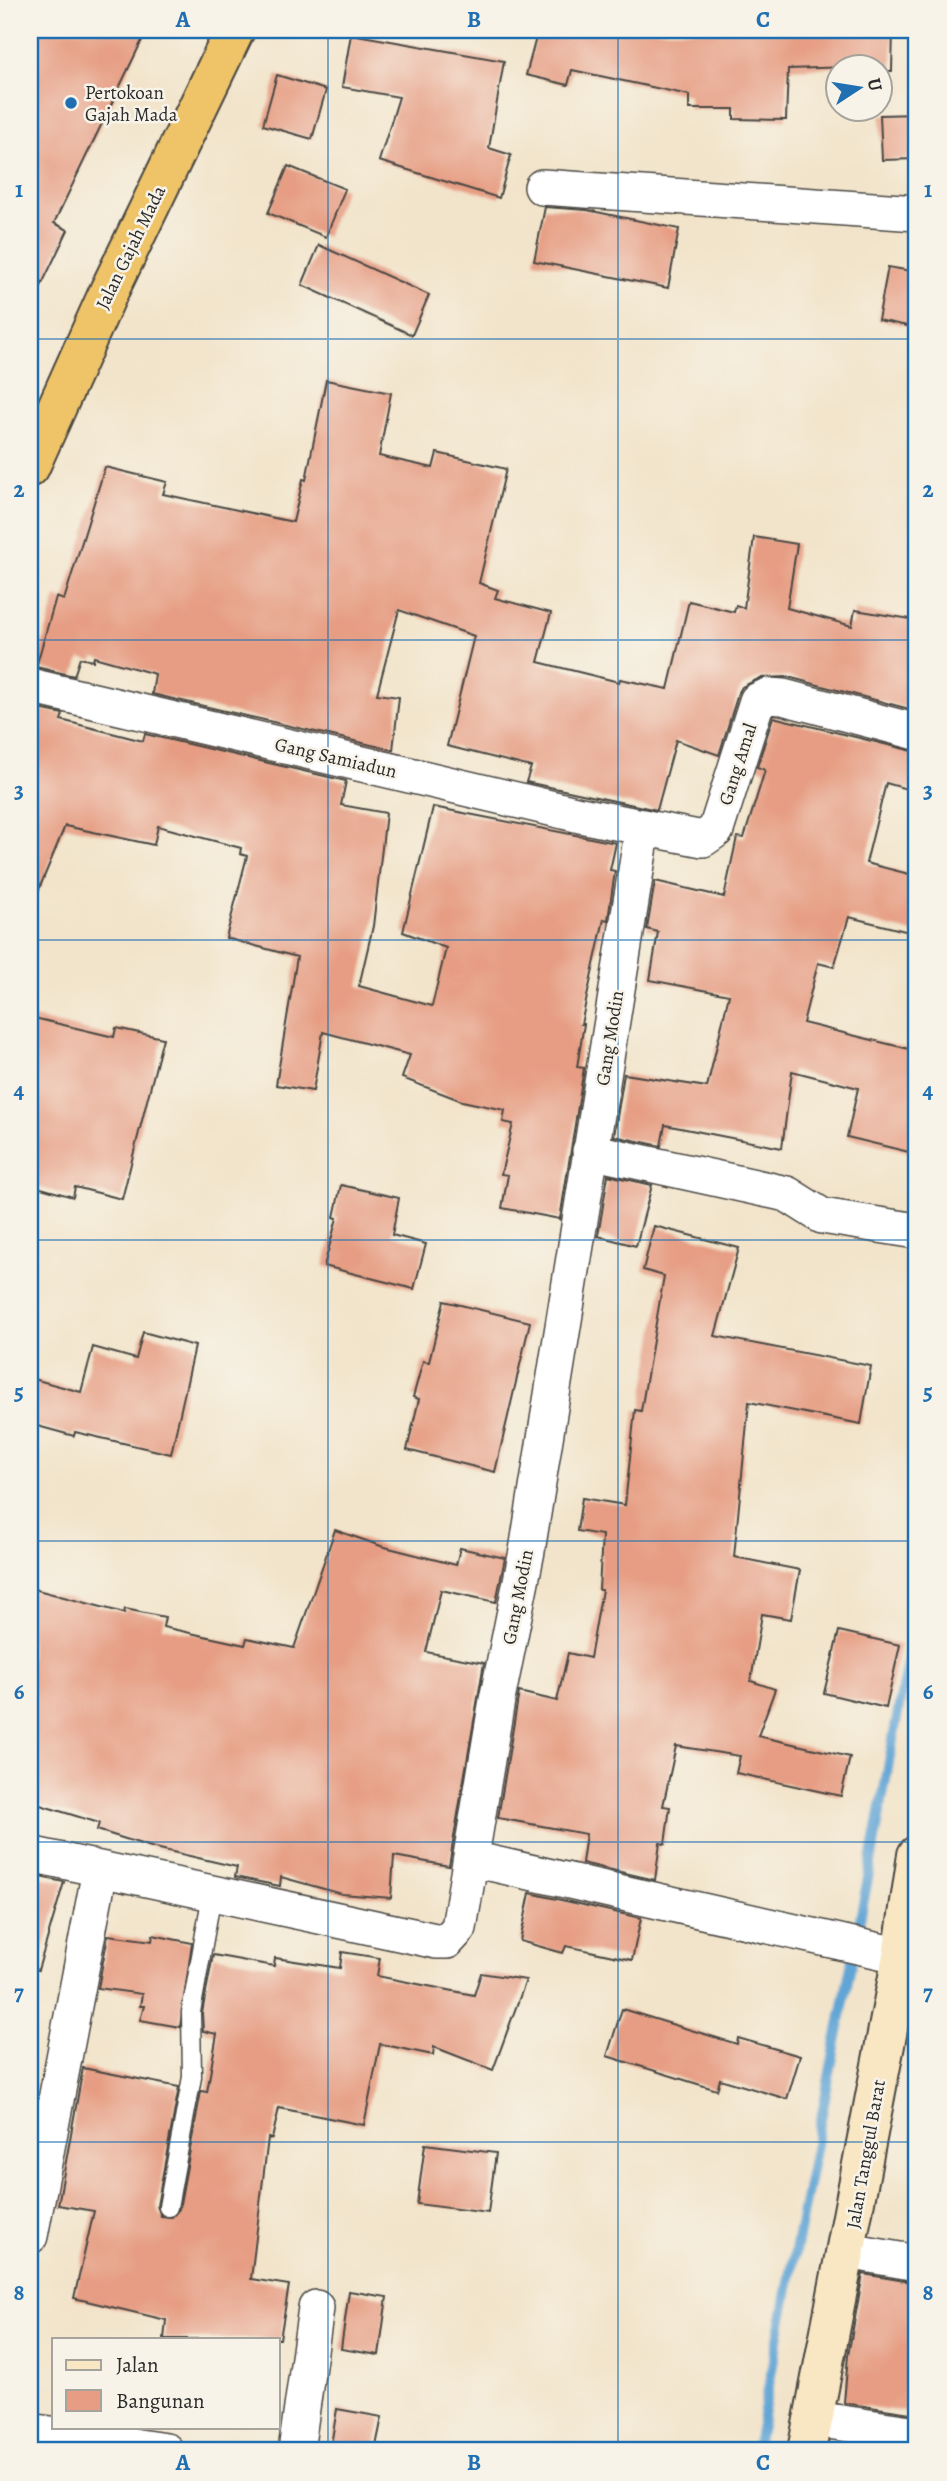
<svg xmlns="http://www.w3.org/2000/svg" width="947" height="2481" viewBox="0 0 947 2481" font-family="Alegreya,serif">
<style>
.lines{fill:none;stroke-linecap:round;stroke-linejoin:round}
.stream{stroke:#60a5d5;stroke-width:10}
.building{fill:#e69d83}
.lane-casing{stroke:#494743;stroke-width:21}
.street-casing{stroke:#494743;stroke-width:38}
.secondary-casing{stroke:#494743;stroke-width:42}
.highway-casing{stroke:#494743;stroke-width:42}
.lane{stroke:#fff;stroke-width:18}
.street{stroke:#fff;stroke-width:35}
.secondary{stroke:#f9e7c3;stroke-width:38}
.highway{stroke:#efc469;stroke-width:38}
.grid{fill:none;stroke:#1f6fb2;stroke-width:2;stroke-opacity:0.55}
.poi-dot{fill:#1f6fb2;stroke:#f7f3e8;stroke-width:2.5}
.labels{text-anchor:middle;stroke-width:5;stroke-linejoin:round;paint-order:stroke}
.poi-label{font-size:19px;fill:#2b2b2b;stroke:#f7f3e8;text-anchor:start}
.street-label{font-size:19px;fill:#2b2b2b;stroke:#f7f3e8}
.neatline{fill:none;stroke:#1f6fb2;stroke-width:2.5}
.grid-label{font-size:23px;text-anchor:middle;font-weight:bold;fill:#1f6fb2}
</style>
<rect width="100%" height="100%" fill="#f7f3e8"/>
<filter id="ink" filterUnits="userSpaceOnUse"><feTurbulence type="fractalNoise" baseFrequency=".0143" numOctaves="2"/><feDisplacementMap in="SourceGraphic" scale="14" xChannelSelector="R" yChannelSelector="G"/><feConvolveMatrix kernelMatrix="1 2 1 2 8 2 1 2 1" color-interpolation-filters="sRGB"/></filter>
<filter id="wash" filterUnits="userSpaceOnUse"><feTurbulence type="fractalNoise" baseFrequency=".00686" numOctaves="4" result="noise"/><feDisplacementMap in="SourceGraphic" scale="28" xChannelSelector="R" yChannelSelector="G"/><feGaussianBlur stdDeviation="1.57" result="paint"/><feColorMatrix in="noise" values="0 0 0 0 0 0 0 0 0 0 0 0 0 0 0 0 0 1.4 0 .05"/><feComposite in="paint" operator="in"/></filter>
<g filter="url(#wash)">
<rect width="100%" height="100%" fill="#f2e4ca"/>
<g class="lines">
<polyline class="stream" points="756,2451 870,1868 917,1606"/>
</g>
<g id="blocks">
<g class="building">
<polygon points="36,30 147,30 54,223 68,230 30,309 30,42"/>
<polygon points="538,30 893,30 892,71 880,71 880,66 788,69 786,120 734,119 734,109 689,109 689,95 572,70 568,85 526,75"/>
<polygon points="351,34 504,61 489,148 511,155 499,198 379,161 399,97 342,87"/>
<polygon points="277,75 326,90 312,139 263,125"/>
<polygon points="917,114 917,159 882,160 880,115"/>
<polygon points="288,166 345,189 326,237 268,213"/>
<polygon points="545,207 587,210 679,229 668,288 534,261"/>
<polygon points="319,245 429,295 412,335 302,285"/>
<polygon points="888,267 917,272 917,328 878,320"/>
<polygon points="326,380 391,393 379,456 433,468 437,453 506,469 479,583 498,590 495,598 551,613 538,662 619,682 620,679 668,689 689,601 734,612 736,605 744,608 754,537 797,544 787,608 852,626 855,610 917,620 917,711 788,677 760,678 742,687 738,694 719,755 676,740 657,810 526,782 531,767 447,746 474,636 399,610 377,694 399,697 393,750 152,694 155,674 94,657 93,661 80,658 74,676 36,667 56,597 64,600 105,467 167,482 163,494 293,522 303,479 306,480"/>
<polygon points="30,707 63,714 61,720 143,741 145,734 346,781 341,805 386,813 373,926 359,986 432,1006 446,948 403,932 433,807 616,843 610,870 615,871 608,920 604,919 581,1024 584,1024 577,1067 584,1068 560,1219 502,1208 508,1175 501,1174 513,1124 503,1122 505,1110 462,1101 402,1078 410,1055 323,1032 313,1091 276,1085 297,957 226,938 247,856 240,854 241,848 158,826 154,845 65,826 30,911"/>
<polygon points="773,717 917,752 917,792 886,783 866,863 917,876 917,934 849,917 834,967 818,963 803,1023 917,1051 917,1154 847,1137 858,1088 792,1071 782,1148 665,1125 661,1146 614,1136 624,1074 707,1087 729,995 650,980 658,932 647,929 655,881 724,897 737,837 744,838 765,770 757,767"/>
<polygon points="30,1017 114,1037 116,1028 163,1038 122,1199 75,1187 73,1197 30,1185"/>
<polygon points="608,1175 652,1185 636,1246 598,1236"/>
<polygon points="341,1185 399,1198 392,1235 426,1244 414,1289 324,1266 337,1218 334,1217"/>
<polygon points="654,1226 739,1248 715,1336 871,1366 861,1424 749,1402 734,1557 800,1570 791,1619 762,1614 751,1681 775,1689 758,1736 850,1757 841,1796 736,1773 740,1756 676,1746 663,1806 670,1807 665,1844 660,1843 655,1880 582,1863 586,1834 498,1818 519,1692 557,1701 568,1653 590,1658 602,1590 599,1590 602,1535 577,1531 582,1498 625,1505 635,1410 641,1411 664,1276 643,1270"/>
<polygon points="444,1301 530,1322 495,1472 407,1450 419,1399 413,1397 423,1361 429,1362"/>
<polygon points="143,1332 195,1346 171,1454 75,1432 74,1436 30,1424 30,1378 81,1392 93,1347 136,1359"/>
<polygon points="335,1530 381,1546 456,1565 460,1548 505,1558 496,1602 441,1590 426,1652 484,1663 449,1866 394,1856 391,1898 342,1894 281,1877 280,1886 235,1877 237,1867 151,1847 97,1830 99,1823 30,1802 30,1588 124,1613 125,1609 165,1617 163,1627 245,1645 247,1638 294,1648"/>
<polygon points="839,1631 900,1645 886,1708 824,1693"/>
<polygon points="30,1875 64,1882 38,1970 30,1968"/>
<polygon points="530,1893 641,1918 632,1960 566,1946 563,1953 520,1941"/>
<polygon points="108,1935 152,1941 153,1935 192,1943 180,2027 140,2020 144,2006 140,2006 142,1994 98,1988"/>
<polygon points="342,1952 380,1958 377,1976 474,1995 481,1973 526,1980 493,2070 434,2047 433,2055 380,2044 364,2125 279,2108 272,2139 268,2138 251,2279 289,2285 280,2339 164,2339 166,2320 74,2298 94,2211 58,2205 83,2068 179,2087 157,2206 161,2216 172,2217 179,2209 201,2091 207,2092 217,2034 203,2031 202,2013 213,1955 274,1966 275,1958 340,1968"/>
<polygon points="622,2009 737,2044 738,2038 800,2056 787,2099 720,2079 717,2090 607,2056"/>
<polygon points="425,2144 496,2153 488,2213 417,2204"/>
<polygon points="863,2274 917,2283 917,2414 844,2403 848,2356"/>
<polygon points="349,2291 387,2297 379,2355 341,2349"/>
<polygon points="337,2409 382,2417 375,2451 330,2451"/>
<polygon points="840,2443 896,2451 839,2451"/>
</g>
</g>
</g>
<g filter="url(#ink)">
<use href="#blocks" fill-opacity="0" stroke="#494743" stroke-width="2"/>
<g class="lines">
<g class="lane-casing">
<polyline id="lane" points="168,2207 192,2077 191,2012 212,1894"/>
</g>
<g class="street-casing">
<g id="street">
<polyline points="542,187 917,213"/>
<polyline points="30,686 580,815 703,839 716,830 757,701 768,696 783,697 917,732"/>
<polyline points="590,1151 787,1194 822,1216 917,1231"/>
<polyline points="30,1854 436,1941 447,1941 459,1928 497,1700 527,1551 643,827"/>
<polyline points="472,1859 902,1956"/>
<polyline points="30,2236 100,1870"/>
<polyline points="847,2251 917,2263"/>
<polyline points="814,2419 917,2434"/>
<polyline points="30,2431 166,2451"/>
<polyline points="296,2451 316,2308"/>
</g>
</g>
<g class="secondary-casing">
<polyline id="secondary" points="807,2451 902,1956 917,1855"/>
</g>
<g class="highway-casing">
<polyline id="highway" points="30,467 109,291 235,30"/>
</g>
<use href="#lane" class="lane"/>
<use href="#street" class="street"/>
<use href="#secondary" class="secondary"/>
<use href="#highway" class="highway"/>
</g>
</g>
<path class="grid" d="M 328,30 L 328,2451M 618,30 L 618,2451M 30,339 L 917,339M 30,640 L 917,640M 30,940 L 917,940M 30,1240 L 917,1240M 30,1541 L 917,1541M 30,1842 L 917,1842M 30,2142 L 917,2142"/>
<circle class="poi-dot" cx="71" cy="103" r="7"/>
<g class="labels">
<g class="poi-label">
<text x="85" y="99">Pertokoan<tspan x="85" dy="22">Gajah Mada</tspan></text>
</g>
<g class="street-label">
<text transform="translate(130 247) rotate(-64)" y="7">Jalan Gajah Mada</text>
<text transform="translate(336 757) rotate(13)" y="7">Gang Samiadun</text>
<text transform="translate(737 764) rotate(-72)" y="7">Gang Amal</text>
<text transform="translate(609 1038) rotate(-81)" y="7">Gang Modin</text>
<text transform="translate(517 1597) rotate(-79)" y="7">Gang Modin</text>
<text transform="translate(865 2154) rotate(-80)" y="7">Jalan Tanggul Barat</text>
</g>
</g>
<rect width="947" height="2481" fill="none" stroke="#f7f3e8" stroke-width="77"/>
<rect x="52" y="2338" width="228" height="91" fill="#f7f3e8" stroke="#a5a39c" stroke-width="2"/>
<rect x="66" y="2360" width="35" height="10" fill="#f9e7c3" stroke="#a5a39c" stroke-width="2"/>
<text x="116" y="2372" font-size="21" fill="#2b2b2b">Jalan</text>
<rect x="66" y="2390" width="35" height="21" fill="#e69d83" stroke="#a5a39c" stroke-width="2"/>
<text x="116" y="2408" font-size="21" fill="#2b2b2b">Bangunan</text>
<g transform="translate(859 88) rotate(78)"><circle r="33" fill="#f7f3e8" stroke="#a5a39c" stroke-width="2"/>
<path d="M0-5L12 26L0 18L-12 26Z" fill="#1f6fb2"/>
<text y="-10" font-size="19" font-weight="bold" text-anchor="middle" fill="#2b2b2b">U</text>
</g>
<rect x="38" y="38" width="870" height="2404" class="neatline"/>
<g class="grid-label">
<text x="183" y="27">A</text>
<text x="474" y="27">B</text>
<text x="763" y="27">C</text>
<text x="19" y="197">1</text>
<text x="928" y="197">1</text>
<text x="19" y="497">2</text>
<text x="928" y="497">2</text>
<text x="19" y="798">3</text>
<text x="928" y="798">3</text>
<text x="19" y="1098">4</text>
<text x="928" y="1098">4</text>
<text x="19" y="1399">5</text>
<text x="928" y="1399">5</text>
<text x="19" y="1699">6</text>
<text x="928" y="1699">6</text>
<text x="19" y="2000">7</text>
<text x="928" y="2000">7</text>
<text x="19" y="2300">8</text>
<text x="928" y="2300">8</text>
<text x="183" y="2470">A</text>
<text x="474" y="2470">B</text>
<text x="763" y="2470">C</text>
</g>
</svg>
